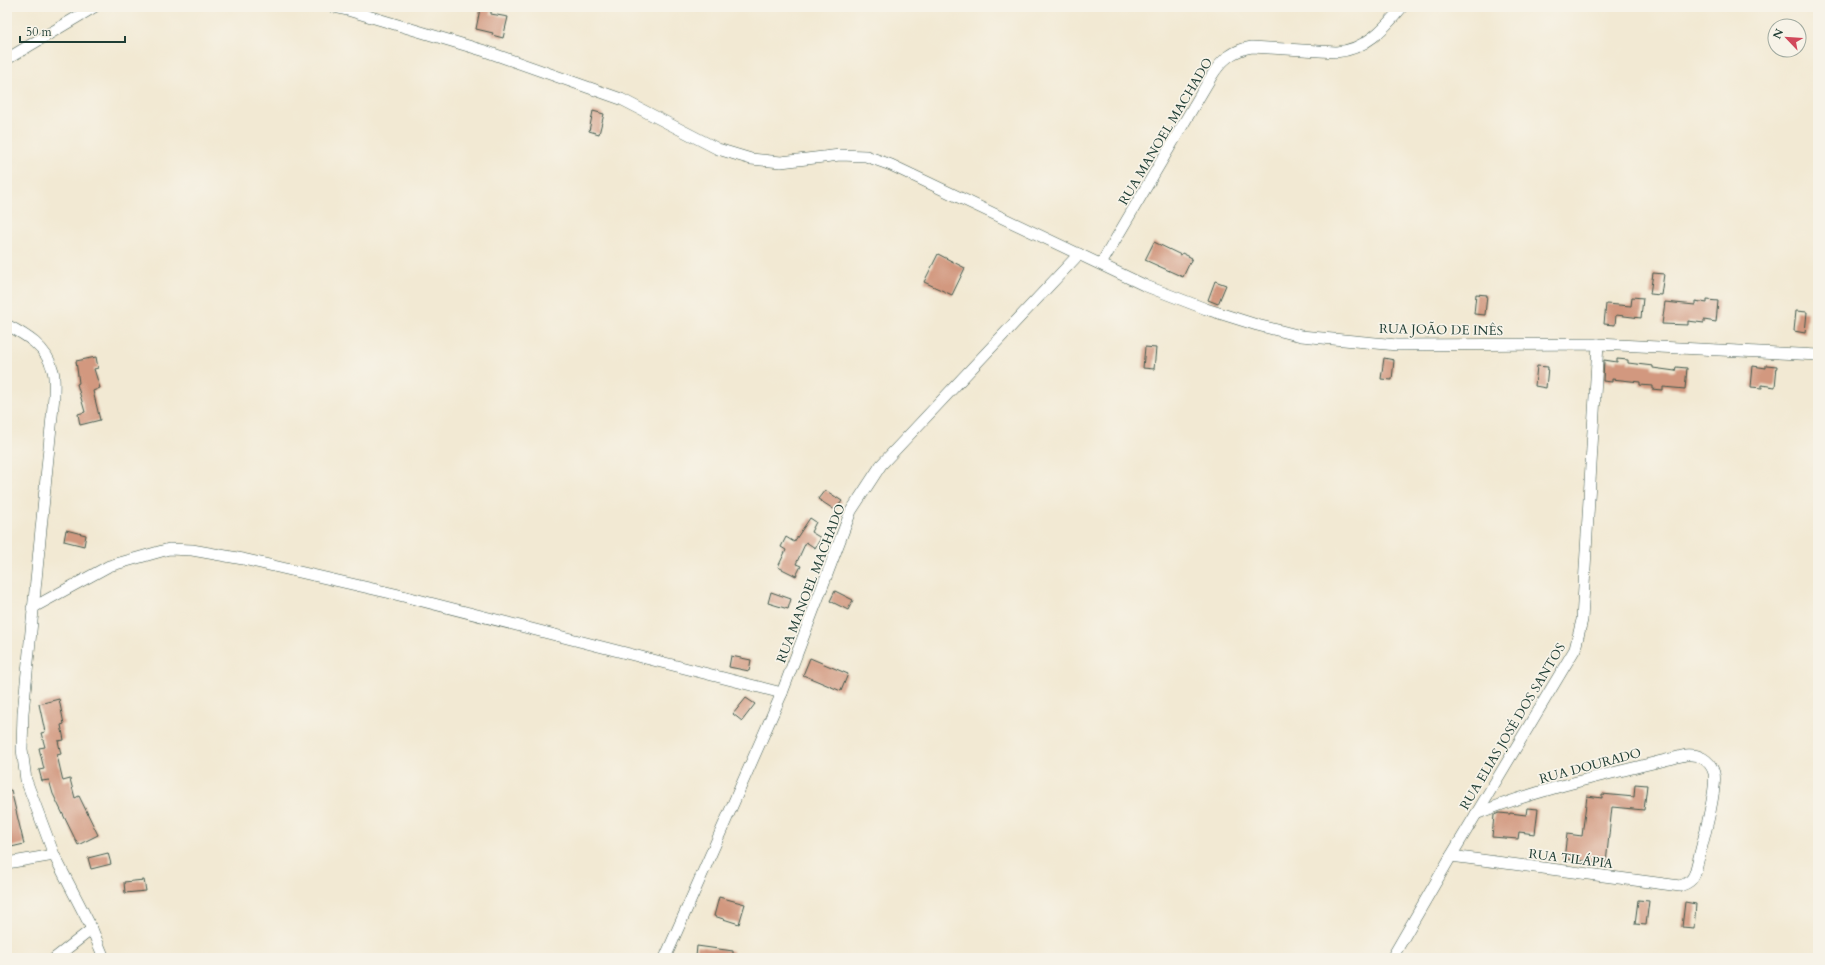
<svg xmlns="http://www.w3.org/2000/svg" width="1825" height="965" viewBox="0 0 1825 965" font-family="Cardo,serif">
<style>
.building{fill:#d2987f}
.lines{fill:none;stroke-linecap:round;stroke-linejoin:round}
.minor-casing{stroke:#3f574c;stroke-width:12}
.minor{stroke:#fff;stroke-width:11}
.labels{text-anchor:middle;stroke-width:3.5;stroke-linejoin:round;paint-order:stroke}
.street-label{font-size:13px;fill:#1f3d34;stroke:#f7f3e8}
</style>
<rect width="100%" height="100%" fill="#f7f3e8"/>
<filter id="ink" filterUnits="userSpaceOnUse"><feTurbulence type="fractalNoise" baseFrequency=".025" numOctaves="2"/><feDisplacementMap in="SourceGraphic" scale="8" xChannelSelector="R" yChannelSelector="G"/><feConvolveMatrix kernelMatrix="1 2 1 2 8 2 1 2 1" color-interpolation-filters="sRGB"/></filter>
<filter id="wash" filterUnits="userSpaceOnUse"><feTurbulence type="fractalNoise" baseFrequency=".012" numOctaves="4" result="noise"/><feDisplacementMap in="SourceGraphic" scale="16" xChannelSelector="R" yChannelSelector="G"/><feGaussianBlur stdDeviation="0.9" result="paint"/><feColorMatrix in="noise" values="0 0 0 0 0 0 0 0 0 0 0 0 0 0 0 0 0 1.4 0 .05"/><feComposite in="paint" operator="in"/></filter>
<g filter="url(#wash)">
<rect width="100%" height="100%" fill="#f2e9d3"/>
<g id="blocks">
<g class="building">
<polygon points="480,9 491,11 491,14 508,17 503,38 492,35 493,33 476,29"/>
<polygon points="593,111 604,114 599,134 589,131"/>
<polygon points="1154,242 1181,255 1182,253 1192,258 1183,277 1145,260"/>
<polygon points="938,254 965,268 952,295 924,282"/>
<polygon points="1653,273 1664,274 1661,295 1650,294"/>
<polygon points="1215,281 1226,285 1218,304 1208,300"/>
<polygon points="1476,294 1487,295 1485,315 1474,314"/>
<polygon points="1632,297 1643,298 1641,318 1616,315 1615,325 1604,324 1606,304 1631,306"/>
<polygon points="1707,300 1718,301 1716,322 1704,320 1704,323 1688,321 1688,325 1662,324 1665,302 1695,305 1695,301 1707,303"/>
<polygon points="1796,311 1807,312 1805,333 1794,331"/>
<polygon points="1145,347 1156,348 1154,369 1143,368"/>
<polygon points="96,357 98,368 94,369 100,388 93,391 100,420 80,425 78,414 85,412 77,384 79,383 76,361"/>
<polygon points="1384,358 1394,360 1392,380 1381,379"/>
<polygon points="1617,359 1628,360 1628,363 1653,366 1653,368 1675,371 1676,367 1687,368 1685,389 1663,387 1663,390 1652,389 1652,386 1640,385 1640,382 1612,379 1612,382 1603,381 1604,360 1617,362"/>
<polygon points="1766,365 1777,366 1775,387 1762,385 1762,388 1751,387 1753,366 1766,368"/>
<polygon points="1537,366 1548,367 1546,388 1535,386"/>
<polygon points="825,490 842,501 835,510 818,499"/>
<polygon points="810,518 816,522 811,532 821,538 815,548 806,542 796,564 801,566 796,576 778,567 786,550 781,547 786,537 794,542"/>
<polygon points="66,530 86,535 84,546 64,541"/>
<polygon points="835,591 853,600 848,610 830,601"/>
<polygon points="771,592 791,599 788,609 768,603"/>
<polygon points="731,656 751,660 749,671 729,667"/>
<polygon points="810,658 848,674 841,691 803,675"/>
<polygon points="746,698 755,704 742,721 733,714"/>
<polygon points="59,699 64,724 61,725 64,740 58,741 61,754 57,755 63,781 70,779 75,798 79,796 98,835 78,845 53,794 49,780 42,781 39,770 44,769 39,748 45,747 41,733 45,732 39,704"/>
<polygon points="1635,784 1647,785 1644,810 1612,807 1606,863 1564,859 1567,834 1582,836 1587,796 1602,798 1602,794 1634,797"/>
<polygon points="11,790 24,844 7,848 7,791"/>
<polygon points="1527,808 1538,809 1535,834 1519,832 1518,839 1492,837 1494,815 1499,813 1510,814 1510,813 1526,815"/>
<polygon points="108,853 111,864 91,869 88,858"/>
<polygon points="144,880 146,891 125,893 124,882"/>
<polygon points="719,897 745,904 739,924 714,916"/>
<polygon points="1638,900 1649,901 1646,925 1635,924"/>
<polygon points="1685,902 1696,904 1694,928 1682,927"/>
<polygon points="697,946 733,951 733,958 696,957"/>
</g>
</g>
</g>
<g filter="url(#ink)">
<use href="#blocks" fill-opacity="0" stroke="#3f574c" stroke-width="1"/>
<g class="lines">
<g class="minor-casing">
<g id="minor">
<polyline points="334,7 351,11 485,51 621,99 718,149 751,159 781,162 840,155 866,156 891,165 1146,286 1206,309 1257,325 1301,336 1397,345 1598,344 1818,355"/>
<polyline points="7,59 94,7"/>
<path d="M 1101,264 L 1211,77 C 1221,60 1233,50 1252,47 L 1336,52 C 1365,50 1384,29 1402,7"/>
<path d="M 7,325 C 26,335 47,347 53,371 C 55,378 54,388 54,396 L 23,713 L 22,749 L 26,780 L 54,855 L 92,929 L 104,958"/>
<polyline points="32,608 109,566 169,549 192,550 243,559 395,594 782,693"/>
<path d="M 1451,856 L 1680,886 C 1688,883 1692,881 1695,873 C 1700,852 1718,790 1714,773 C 1710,759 1698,754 1686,755 C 1615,773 1543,787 1476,814"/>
<polyline points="7,863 54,855"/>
<polyline points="55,958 92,929"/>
<polyline points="665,958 782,693 851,511 881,465 1079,254"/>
<polyline points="1392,958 1451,856 1575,649 1582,620 1598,344"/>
</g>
</g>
<use href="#minor" class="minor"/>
</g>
</g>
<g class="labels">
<g class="street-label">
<text transform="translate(1165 131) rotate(-59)" y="5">RUA MANOEL MACHADO</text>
<text transform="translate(1441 329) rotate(1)" y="5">RUA JOÃO DE INÊS</text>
<text transform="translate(810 583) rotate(-69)" y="5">RUA MANOEL MACHADO</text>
<text transform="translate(1512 726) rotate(-59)" y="5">RUA ELIAS JOSÉ DOS SANTOS</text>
<text transform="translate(1590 765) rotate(-15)" y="5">RUA DOURADO</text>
<text transform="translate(1571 858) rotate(7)" y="5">RUA TILÁPIA</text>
</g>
</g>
<rect width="1825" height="965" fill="none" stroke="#f7f3e8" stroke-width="24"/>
<g transform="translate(1787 38) rotate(295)"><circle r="19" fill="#f7f3e8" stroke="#a1aaa0"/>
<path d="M0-3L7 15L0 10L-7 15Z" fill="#d1495b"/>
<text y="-6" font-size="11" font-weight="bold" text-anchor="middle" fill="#1f3d34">N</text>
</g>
<path d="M20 36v6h105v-6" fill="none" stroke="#1f3d34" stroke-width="2"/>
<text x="26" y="36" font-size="12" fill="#1f3d34" stroke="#f7f3e8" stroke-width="3" paint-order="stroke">50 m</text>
</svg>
